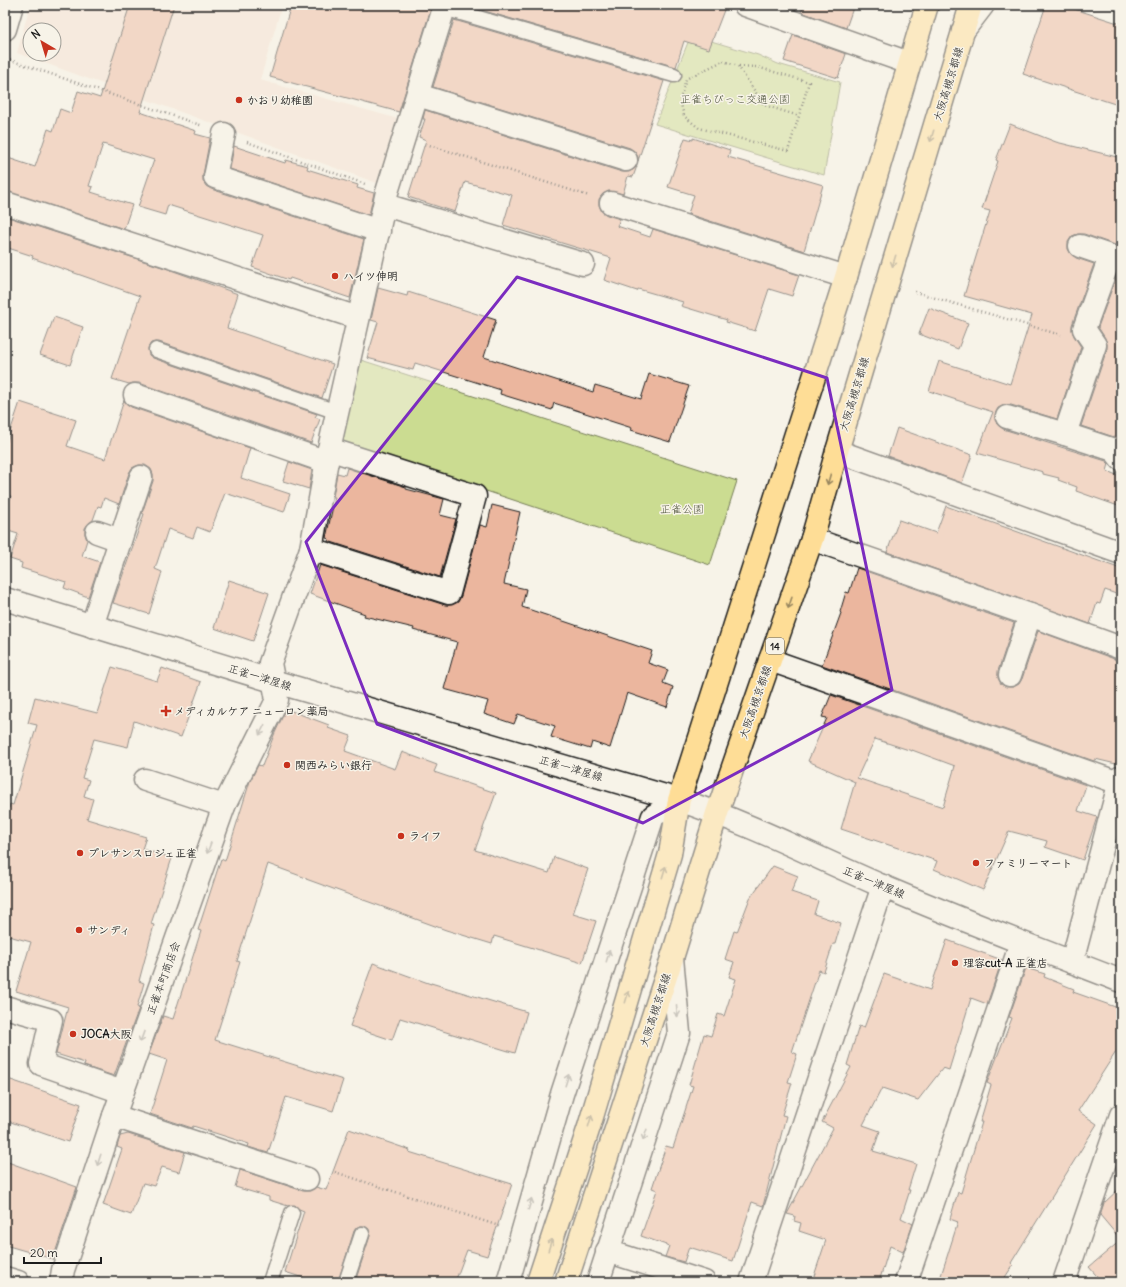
<svg xmlns="http://www.w3.org/2000/svg" width="1126" height="1287" viewBox="0 0 1126 1287" font-family="Delius,'Klee One',sans-serif">
<style>
.built{fill:#f3e1d2;fill-rule:evenodd}
.green{fill:#cbdc91;stroke:#747c56}
.building{fill:#ebb69e;stroke:#1c1c1c;fill-rule:evenodd}
.lines{fill:none;stroke-linecap:round;stroke-linejoin:round}
.service-casing{stroke:#1c1c1c;stroke-width:17}
.minor-casing{stroke:#1c1c1c;stroke-width:25}
.tertiary-casing{stroke:#1c1c1c;stroke-width:25}
.secondary-casing{stroke:#1c1c1c;stroke-width:25}
.primary-casing{stroke:#1c1c1c;stroke-width:25}
.path{stroke:#1c1c1c;stroke-width:2.5;stroke-dasharray:1 3;stroke-linecap:butt}
.service{stroke:#f7f3e8;stroke-width:14}
.minor{stroke:#f7f3e8;stroke-width:22}
.tertiary{stroke:#f7f3e8;stroke-width:22}
.secondary{stroke:#f7f3e8;stroke-width:22}
.primary{stroke:#fedd96;stroke-width:22}
.oneway{stroke:#98865f}
.oneway2{stroke:#94928c}
.marked{fill:none;stroke:#7b2cbf;stroke-width:3;stroke-linejoin:round}
.poi-dot{fill:#c8321e;stroke:#f7f3e8;stroke-width:1.5}
.labels{text-anchor:middle;stroke-width:3;stroke-linejoin:round;paint-order:stroke}
.shield{fill:#f7f3e8;stroke:#5e5c59;stroke-width:1}
.shield-label{font-size:10px;font-weight:bold;fill:#1c1c1c}
.street-label{font-size:11px;fill:#1c1c1c;stroke:#f7f3e8}
.park-label{font-size:11px;fill:#51563f;stroke:#f7f3e8}
.poi-label{font-size:11px;font-weight:bold;fill:#1c1c1c;stroke:#f7f3e8;text-anchor:start}
</style>
<rect width="100%" height="100%" fill="#f7f3e8"/>
<filter id="ink" filterUnits="userSpaceOnUse"><feTurbulence type="fractalNoise" baseFrequency=".025" numOctaves="2"/><feDisplacementMap in="SourceGraphic" scale="8" xChannelSelector="R" yChannelSelector="G"/><feConvolveMatrix kernelMatrix="1 2 1 2 8 2 1 2 1" color-interpolation-filters="sRGB"/></filter>
<g filter="url(#ink)">
<path class="built" d="M 30,5 L 282,5 L 260,80 L 402,120 L 385,176 L 377,183 L 17,53 ZM 30,30 L 54,30 L 54,54 L 30,54 Z"/>
<g class="green">
<polygon points="691,35 758,55 778,64 840,82 824,175 655,124"/>
<polygon points="358,359 737,481 710,565 338,442"/>
</g>
<g class="building">
<polygon points="130,5 174,5 140,112 196,131 195,134 210,138 203,175 203,181 206,186 211,189 364,239 350,298 290,278 289,280 252,267 263,235 168,205 165,215 138,207 154,160 103,144 89,186 93,187 91,192 132,205 124,229 5,191 5,157 35,167 48,129 53,131 60,109 71,113 78,91 100,98"/>
<polygon points="291,5 432,5 399,112 270,77"/>
<polygon points="464,5 726,5 709,49 684,41 676,67"/>
<polygon points="804,5 854,5 846,28 801,12"/>
<polygon points="1046,5 1062,5 1121,24 1121,106 1023,74"/>
<polygon points="454,20 664,81 638,161 638,157 635,152 630,148 433,87"/>
<polygon points="793,35 846,54 838,78 784,61"/>
<polygon points="425,110 622,172 629,172 634,169 637,166 633,177 628,176 623,194 609,191 603,194 599,199 599,205 602,212 607,215 620,219 617,226 650,237 653,229 799,275 792,296 769,289 755,331 726,322 727,320 681,306 683,302 638,289 637,291 604,280 611,258 503,225 512,195 465,182 455,212 408,197 426,140 419,137 425,119 423,119"/>
<polygon points="1010,124 1056,142 1121,158 1121,247 1084,234 1078,234 1072,236 1068,242 1068,249 1071,254 1076,258 1094,264 1072,325 1072,330 1074,336 1081,347 1057,419 1011,405 1004,405 998,408 995,414 995,420 998,425 1003,429 1106,461 1109,464 1107,471 1121,477 1121,507 1076,491 1077,487 1058,480 1059,478 1043,474 1043,472 977,453 993,412 929,391 939,361 1010,384 1032,315 964,296 990,211 982,209 998,161 996,160"/>
<polygon points="685,138 693,140 693,138 730,150 728,157 823,185 804,251 688,214 694,195 668,187"/>
<polygon points="234,146 285,163 286,160 308,166 307,169 358,185 357,188 374,193 369,215 230,169"/>
<polygon points="5,216 168,269 238,294 227,328 333,364 322,398 159,342 155,342 151,343 148,348 149,355 153,358 317,414 315,417 320,419 311,443 139,383 133,383 129,384 112,379 140,296 32,258 33,256 5,247"/>
<polygon points="1118,272 1121,272 1121,424 1117,438 1081,426 1107,349 1107,344 1105,338 1098,327"/>
<polygon points="378,288 407,296 408,292 496,320 484,357 593,392 595,385 641,399 649,374 689,386 670,442 631,430 632,428 554,403 552,410 500,394 501,390 415,363 413,370 367,358 378,322 371,320"/>
<polygon points="929,308 968,323 958,349 919,334"/>
<polygon points="54,317 83,327 70,365 40,355"/>
<polygon points="124,400 126,403 131,407 250,448 241,478 290,494 284,512 225,493 210,532 197,527 193,538 168,529 155,569 162,572 149,614 113,603 144,514 142,513 153,481 153,474 151,469 145,465 139,465 132,468 129,473 119,504 104,498 101,507 98,506 93,520 89,523 85,528 85,534 87,540 82,556 100,562 88,597 64,588 66,582 21,568 22,563 10,559 18,534 5,530 5,513 11,496 5,494 5,447 20,402 76,420 67,446 105,459"/>
<polygon points="897,428 972,455 962,483 888,456"/>
<polygon points="289,462 312,470 309,489 283,481"/>
<polygon points="347,468 406,487 406,489 444,499 440,515 456,519 440,577 328,541 329,539 326,538 335,497 333,497 337,473 345,475"/>
<polygon points="492,505 520,512 504,584 526,589 522,607 652,651 648,663 668,670 663,683 673,687 667,707 627,693 610,748 592,742 590,749 551,737 555,726 518,714 514,724 484,714 488,701 444,689 457,642 413,630 414,628 364,616 365,614 310,594 320,565 445,605 452,605 458,602 461,596 480,525 487,527"/>
<polygon points="946,506 1121,569 1121,580 1116,594 1105,590 1100,604 1097,603 1090,624 887,552 899,520 936,533"/>
<polygon points="857,568 1014,623 998,671 998,678 1001,684 1006,687 1013,687 1019,684 1022,679 1038,631 1117,660 1121,660 1121,743 1116,764 1095,759 1094,761 822,665 841,613 840,612 846,592 849,593"/>
<polygon points="229,580 269,593 253,641 214,628"/>
<polygon points="112,667 157,681 162,668 201,682 181,737 134,721 128,747 94,739 82,778 89,780 84,796 93,799 87,819 146,837 142,849 172,858 151,924 154,925 139,981 144,983 137,1007 139,1008 114,1076 84,1066 85,1063 56,1054 68,1007 16,991 31,942 5,935 5,807 9,808 10,804 13,805 37,725 28,723 35,697 97,713"/>
<path d="M 831,695 L 1086,785 L 1078,811 L 1097,817 L 1083,860 L 1045,847 L 1047,841 L 1009,831 L 983,890 L 934,869 L 937,861 L 841,829 L 855,782 L 808,761 L 827,718 L 822,717 ZM 875,739 L 912,751 L 912,750 L 955,766 L 943,807 L 857,778 Z"/>
<polygon points="286,709 329,725 328,728 351,736 345,751 395,769 402,752 437,765 434,772 496,793 475,850 549,873 554,857 588,869 573,914 596,921 582,963 494,936 492,944 446,930 306,879 306,878 268,864 237,961 240,962 215,1040 343,1080 333,1111 286,1097 268,1153 248,1147 249,1144 193,1126 192,1128 150,1114 167,1060 149,1054 163,1016 173,1019 201,931 198,930 221,859 225,861 250,781 258,765 262,766 274,735"/>
<polygon points="773,866 798,876 791,892 818,901 814,914 841,923 835,944 833,944 824,972 819,970 792,1052 797,1054 788,1082 792,1083 782,1115 786,1116 763,1206 752,1202 733,1261 689,1247 684,1262 665,1257 669,1246 641,1236 657,1190 652,1188 666,1146 673,1148 693,1086 689,1085 704,1034 711,1036 718,1014 724,1016 736,979 729,977 734,962 725,959 734,931 737,932 750,898"/>
<polygon points="947,940 1002,960 987,1004 971,998 949,1070 943,1068 918,1100 882,1088 863,1125 880,1131 873,1151 916,1164 908,1190 910,1190 901,1218 913,1224 903,1252 890,1246 879,1282 812,1282 826,1240 799,1231 801,1223 794,1221 795,1216 787,1214 833,1128 822,1122 851,1067 847,1065 859,1026 864,1028 884,974 930,990"/>
<polygon points="373,963 431,984 431,983 527,1012 515,1053 400,1018 392,1040 350,1026"/>
<polygon points="1026,968 1045,974 1044,977 1074,989 1073,992 1121,1009 1121,1044 1078,1111 1097,1124 1011,1263 1013,1265 1002,1282 939,1282 958,1222 950,1219 958,1192 961,1193 982,1122 980,1122 991,1085 987,1083 1012,1018 1009,1017"/>
<polygon points="5,1078 81,1104 68,1142 5,1120"/>
<polygon points="349,1129 410,1150 409,1152 512,1184 487,1256 467,1250 455,1282 355,1282 370,1236 369,1229 365,1226 361,1226 357,1227 354,1231 338,1282 316,1282 285,1272 304,1211 299,1209 295,1205 288,1206 269,1200 269,1197 235,1187 240,1170 303,1191 310,1191 316,1187 326,1190"/>
<polygon points="128,1134 185,1152 179,1172 162,1167 154,1186 143,1183 131,1215 103,1205 122,1149 117,1147 120,1136"/>
<polygon points="5,1161 77,1187 53,1259 5,1245"/>
<polygon points="1121,1187 1121,1282 1102,1282 1089,1267 1121,1240 1100,1215 1104,1203"/>
</g>
<g class="lines">
<g class="service-casing">
<g id="service">
<polyline points="444,8 674,75"/>
<polyline points="156,350 337,412"/>
<polyline points="270,1282 292,1213"/>
<polyline points="346,1282 362,1234"/>
</g>
</g>
<g class="minor-casing">
<g id="minor">
<polyline points="745,5 909,63"/>
<polyline points="963,31 983,5"/>
<polyline points="418,95 626,160"/>
<polyline points="224,134 215,177 379,231"/>
<polyline points="5,203 358,318"/>
<polyline points="611,203 846,277"/>
<polyline points="385,205 583,264"/>
<polyline points="1080,246 1121,260"/>
<polyline points="135,395 327,462"/>
<polyline points="1007,417 1065,434 1114,450 1121,459"/>
<polyline points="1065,434 1095,345 1084,329 1110,257"/>
<polyline points="837,451 1121,553"/>
<polyline points="97,532 120,540"/>
<polyline points="812,539 1030,615 1121,648"/>
<polyline points="311,549 449,593 475,496 329,449"/>
<polyline points="92,626 141,477"/>
<polyline points="770,660 1119,783"/>
<polyline points="1010,675 1030,615"/>
<polyline points="145,780 224,806"/>
<polyline points="1072,962 1121,777"/>
<polyline points="5,1007 51,1020 41,1064 122,1092"/>
<polyline points="114,1116 307,1179"/>
<polyline points="607,1251 704,1282"/>
<polyline points="5,1278 18,1282"/>
<polyline points="61,1282 63,1270 114,1116 224,806 277,700 270,663 311,549 329,449 387,192 445,5"/>
<polyline points="508,1282 562,1094 653,816 679,800"/>
<polyline points="598,1282 679,1033 672,958"/>
<polyline points="751,1282 883,886"/>
<polyline points="906,1282 1021,943"/>
<polyline points="1064,1282 1121,1115"/>
</g>
</g>
<g class="tertiary-casing">
<polyline id="tertiary" points="5,29 12,5"/>
</g>
<g class="secondary-casing">
<path id="secondary" d="M 5,599 L 273,681 L 679,800 C 749,823 815,857 882,886 C 961,920 1041,950 1121,981"/>
</g>
<g class="primary-casing">
<g id="primary">
<polyline points="538,1282 589,1127 670,854 679,800 846,277 927,5"/>
<polyline points="566,1282 672,958 717,813 812,539 837,451 971,5"/>
</g>
</g>
<g class="path">
<polyline points="10,60 203,126"/>
<polygon points="723,61 738,66 764,105 799,116 788,151 699,128 684,116 680,100 686,79"/>
<polyline points="739,66 757,67 809,82 799,116"/>
<polyline points="247,142 365,184"/>
<polyline points="426,144 589,196"/>
<polyline points="915,292 1061,335"/>
<polyline points="335,1172 499,1226"/>
</g>
<use href="#service" class="service"/>
<use href="#minor" class="minor"/>
<use href="#tertiary" class="tertiary"/>
<use href="#secondary" class="secondary"/>
<use href="#primary" class="primary"/>
</g>
<defs><path id="oneway-shaft" d="M-6 0H5M1.5-3L5.5 0L1.5 3" fill="none" stroke-width="1.6" stroke-linecap="round" stroke-linejoin="round"/></defs>
<g class="oneway">
<use href="#oneway-shaft" transform="translate(932 136) rotate(107)"/>
<use href="#oneway-shaft" transform="translate(894 261) rotate(107)"/>
<use href="#oneway-shaft" transform="translate(829 479) rotate(106)"/>
<use href="#oneway-shaft" transform="translate(790 603) rotate(109)"/>
<use href="#oneway-shaft" transform="translate(664 872) rotate(-73)"/>
<use href="#oneway-shaft" transform="translate(627 997) rotate(-73)"/>
<use href="#oneway-shaft" transform="translate(590 1121) rotate(-74)"/>
<use href="#oneway-shaft" transform="translate(550 1245) rotate(-72)"/>
</g>
<g class="oneway2">
<use href="#oneway-shaft" transform="translate(262 730) rotate(117)"/>
<use href="#oneway-shaft" transform="translate(209 848) rotate(110)"/>
<use href="#oneway-shaft" transform="translate(608 956) rotate(-73)"/>
<use href="#oneway-shaft" transform="translate(677 1011) rotate(84)"/>
<use href="#oneway-shaft" transform="translate(142 1037) rotate(110)"/>
<use href="#oneway-shaft" transform="translate(567 1080) rotate(-72)"/>
<use href="#oneway-shaft" transform="translate(645 1135) rotate(108)"/>
<use href="#oneway-shaft" transform="translate(99 1160) rotate(108)"/>
<use href="#oneway-shaft" transform="translate(530 1204) rotate(-74)"/>
</g>
</g>
<path d="M0 0H1126V1287H0ZM 517,277 L 827,378 L 892,690 L 643,823 L 377,724 L 306,542 Z" fill="#f7f3e8" fill-opacity=".55" fill-rule="evenodd"/>
<path class="marked" d="M 517,277 L 827,378 L 892,690 L 643,823 L 377,724 L 306,542 Z"/>
<g class="poi-dot">
<circle cx="239" cy="100" r="4"/>
<circle cx="335" cy="276" r="4"/>
<path d="M164 705h4v4h4v4h-4v4h-4v-4h-4v-4h4z"/>
<circle cx="287" cy="765" r="4"/>
<circle cx="401" cy="836" r="4"/>
<circle cx="80" cy="853" r="4"/>
<circle cx="976" cy="863" r="4"/>
<circle cx="79" cy="930" r="4"/>
<circle cx="955" cy="963" r="4"/>
<circle cx="73" cy="1034" r="4"/>
</g>
<g class="labels">
<rect class="shield" x="766" y="638" width="18" height="16" rx="3"/>
<g class="shield-label">
<text x="775" y="650">14</text>
</g>
<g class="street-label">
<text transform="translate(948 84) rotate(-73)" y="4">大阪高槻京都線</text>
<text transform="translate(854 394) rotate(-73)" y="4">大阪高槻京都線</text>
<text transform="translate(260 677) rotate(17)" y="4">正雀一津屋線</text>
<text transform="translate(755 702) rotate(-71)" y="4">大阪高槻京都線</text>
<text transform="translate(571 768) rotate(16)" y="4">正雀一津屋線</text>
<text transform="translate(874 882) rotate(23)" y="4">正雀一津屋線</text>
<text transform="translate(163 978) rotate(-70)" y="4">正雀本町商店会</text>
<text transform="translate(655 1010) rotate(-72)" y="4">大阪高槻京都線</text>
</g>
<g class="park-label">
<text x="735" y="103">正雀ちびっこ交通公園</text>
<text x="682" y="513">正雀公園</text>
</g>
<g class="poi-label">
<text x="247" y="104">かおり幼稚園</text>
<text x="343" y="280">ハイツ伸明</text>
<text x="174" y="715">メディカルケア ニューロン薬局</text>
<text x="295" y="769">関西みらい銀行</text>
<text x="409" y="840">ライフ</text>
<text x="88" y="857">プレサンスロジェ正雀</text>
<text x="984" y="867">ファミリーマート</text>
<text x="87" y="934">サンディ</text>
<text x="963" y="967">理容cut-A 正雀店</text>
<text x="81" y="1038">JOCA大阪</text>
</g>
</g>
<rect width="1126" height="1287" fill="none" stroke="#f7f3e8" stroke-width="20"/>
<rect x="10" y="10" width="1106" height="1267" fill="none" stroke="#1c1c1c" stroke-width="1.5" filter="url(#ink)"/>
<g transform="translate(42 42) rotate(322)"><circle r="19" fill="#f7f3e8" stroke="#9f9d96"/>
<path d="M0-3L7 15L0 10L-7 15Z" fill="#c8321e"/>
<text y="-6" font-size="11" font-weight="bold" text-anchor="middle" fill="#1c1c1c">N</text>
</g>
<path d="M24 1257v6h77v-6" fill="none" stroke="#1c1c1c" stroke-width="2"/>
<text x="30" y="1257" font-size="12" fill="#1c1c1c" stroke="#f7f3e8" stroke-width="3" paint-order="stroke">20 m</text>
</svg>
